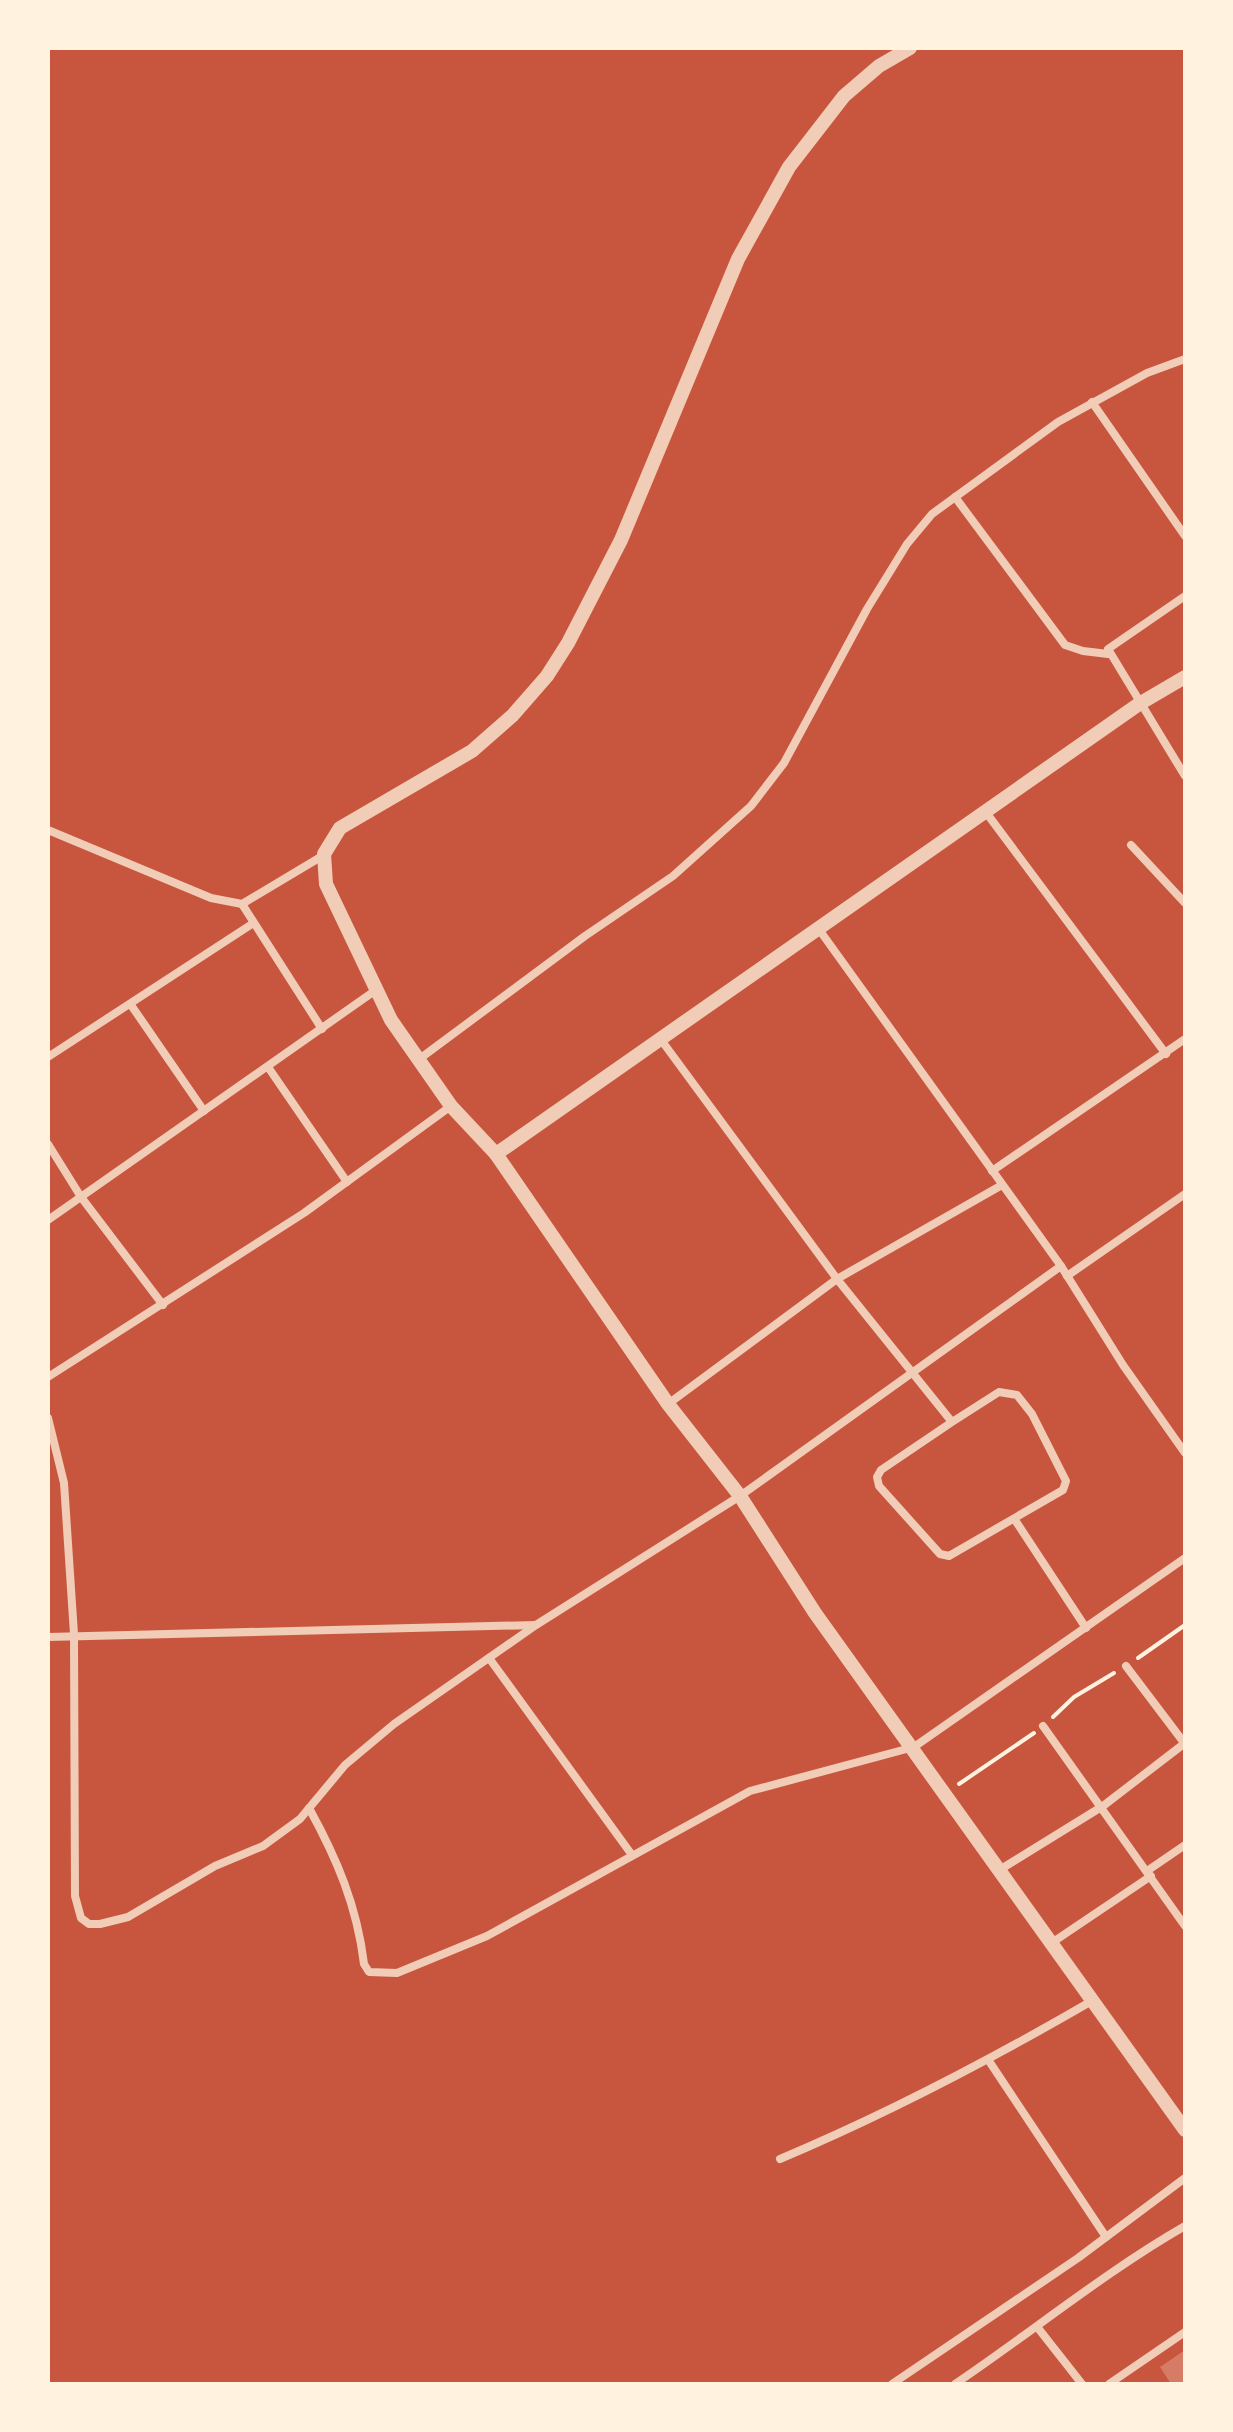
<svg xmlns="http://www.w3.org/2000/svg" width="1233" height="2432" viewBox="0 0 1233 2432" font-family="'IBM Plex Sans',sans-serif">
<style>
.building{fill:#d67c66}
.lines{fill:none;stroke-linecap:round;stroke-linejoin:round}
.path{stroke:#fff3e0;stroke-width:4}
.minor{stroke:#f1ccb7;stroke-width:8}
.tertiary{stroke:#f1ccb7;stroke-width:14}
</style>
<rect width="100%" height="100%" fill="#c8553d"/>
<polygon class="building" points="1185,2350 1185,2384 1171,2384 1160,2367"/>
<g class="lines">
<g class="path">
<polyline points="1138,1658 1185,1625"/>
<polyline points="1053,1717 1074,1697 1114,1673"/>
<polyline points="959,1784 1034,1733"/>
</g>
<g class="minor">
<polyline points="1092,402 1185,536"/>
<polyline points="955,497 1065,645 1083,651 1108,654"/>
<polyline points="1185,596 1108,649 1185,776"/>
<polyline points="985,811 1166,1054"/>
<polyline points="48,830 211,898 242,904 324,855"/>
<polyline points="1131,845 1185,903"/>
<polyline points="242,904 322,1029"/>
<polyline points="818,928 1061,1266 1123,1365 1185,1453"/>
<polyline points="131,1005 204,1111"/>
<polyline points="659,1037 837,1279 952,1422 881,1470 877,1477 879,1486 940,1554 949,1556 1063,1490 1066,1481 1032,1414 1017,1395 999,1392 952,1422"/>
<polyline points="48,1057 252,924"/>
<polyline points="418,1060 585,936 673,876 751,806 784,763 867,609 907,544 932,514 1058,422 1147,373 1185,359"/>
<polyline points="268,1067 347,1182"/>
<polyline points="48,1144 81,1197 163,1305"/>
<polyline points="992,1171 1185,1039"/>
<polyline points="48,1220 376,990"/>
<polyline points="1067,1276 1185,1194"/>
<polyline points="48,1377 304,1213 451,1106"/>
<polyline points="668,1404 837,1279 1002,1185"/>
<polyline points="48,1418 64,1483 74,1634 75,1896 81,1918 89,1924 100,1924 128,1917 215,1866 263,1846 300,1819 345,1765 394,1724 536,1625 740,1496 1061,1266"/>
<polyline points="1015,1520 1086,1628"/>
<polyline points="48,1637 535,1625"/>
<polyline points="489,1658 632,1855"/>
<polyline points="1126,1666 1185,1744"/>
<polyline points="1043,1726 1185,1926"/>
<path d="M 309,1808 C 337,1859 357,1906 364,1964 L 369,1972 L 397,1973 L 487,1936 L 750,1791 L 914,1747 L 1185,1558"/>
<polyline points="1001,1869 1103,1806 1185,1743"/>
<polyline points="1147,1871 1185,1845"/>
<polyline points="1053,1942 1151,1876"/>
<polyline points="989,2061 1106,2237"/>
<path d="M 780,2159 C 887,2114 990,2060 1090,2002"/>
<polyline points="1038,2328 1082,2384"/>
<polyline points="892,2384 1078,2258 1185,2178"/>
<path d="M 955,2384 C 1032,2332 1105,2272 1185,2226"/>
<polyline points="1109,2384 1185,2332"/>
</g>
<g class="tertiary">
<polyline points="1185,677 1139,704 496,1154 668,1404 740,1496 815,1613 1185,2130"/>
<polyline points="496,1154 451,1106 391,1020 326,884 324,854 340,828 472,751 513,715 547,676 568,643 621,540 738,259 789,167 844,96 879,66 910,48"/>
</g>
</g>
<rect width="1233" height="2432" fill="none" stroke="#fff3e0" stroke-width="100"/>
</svg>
